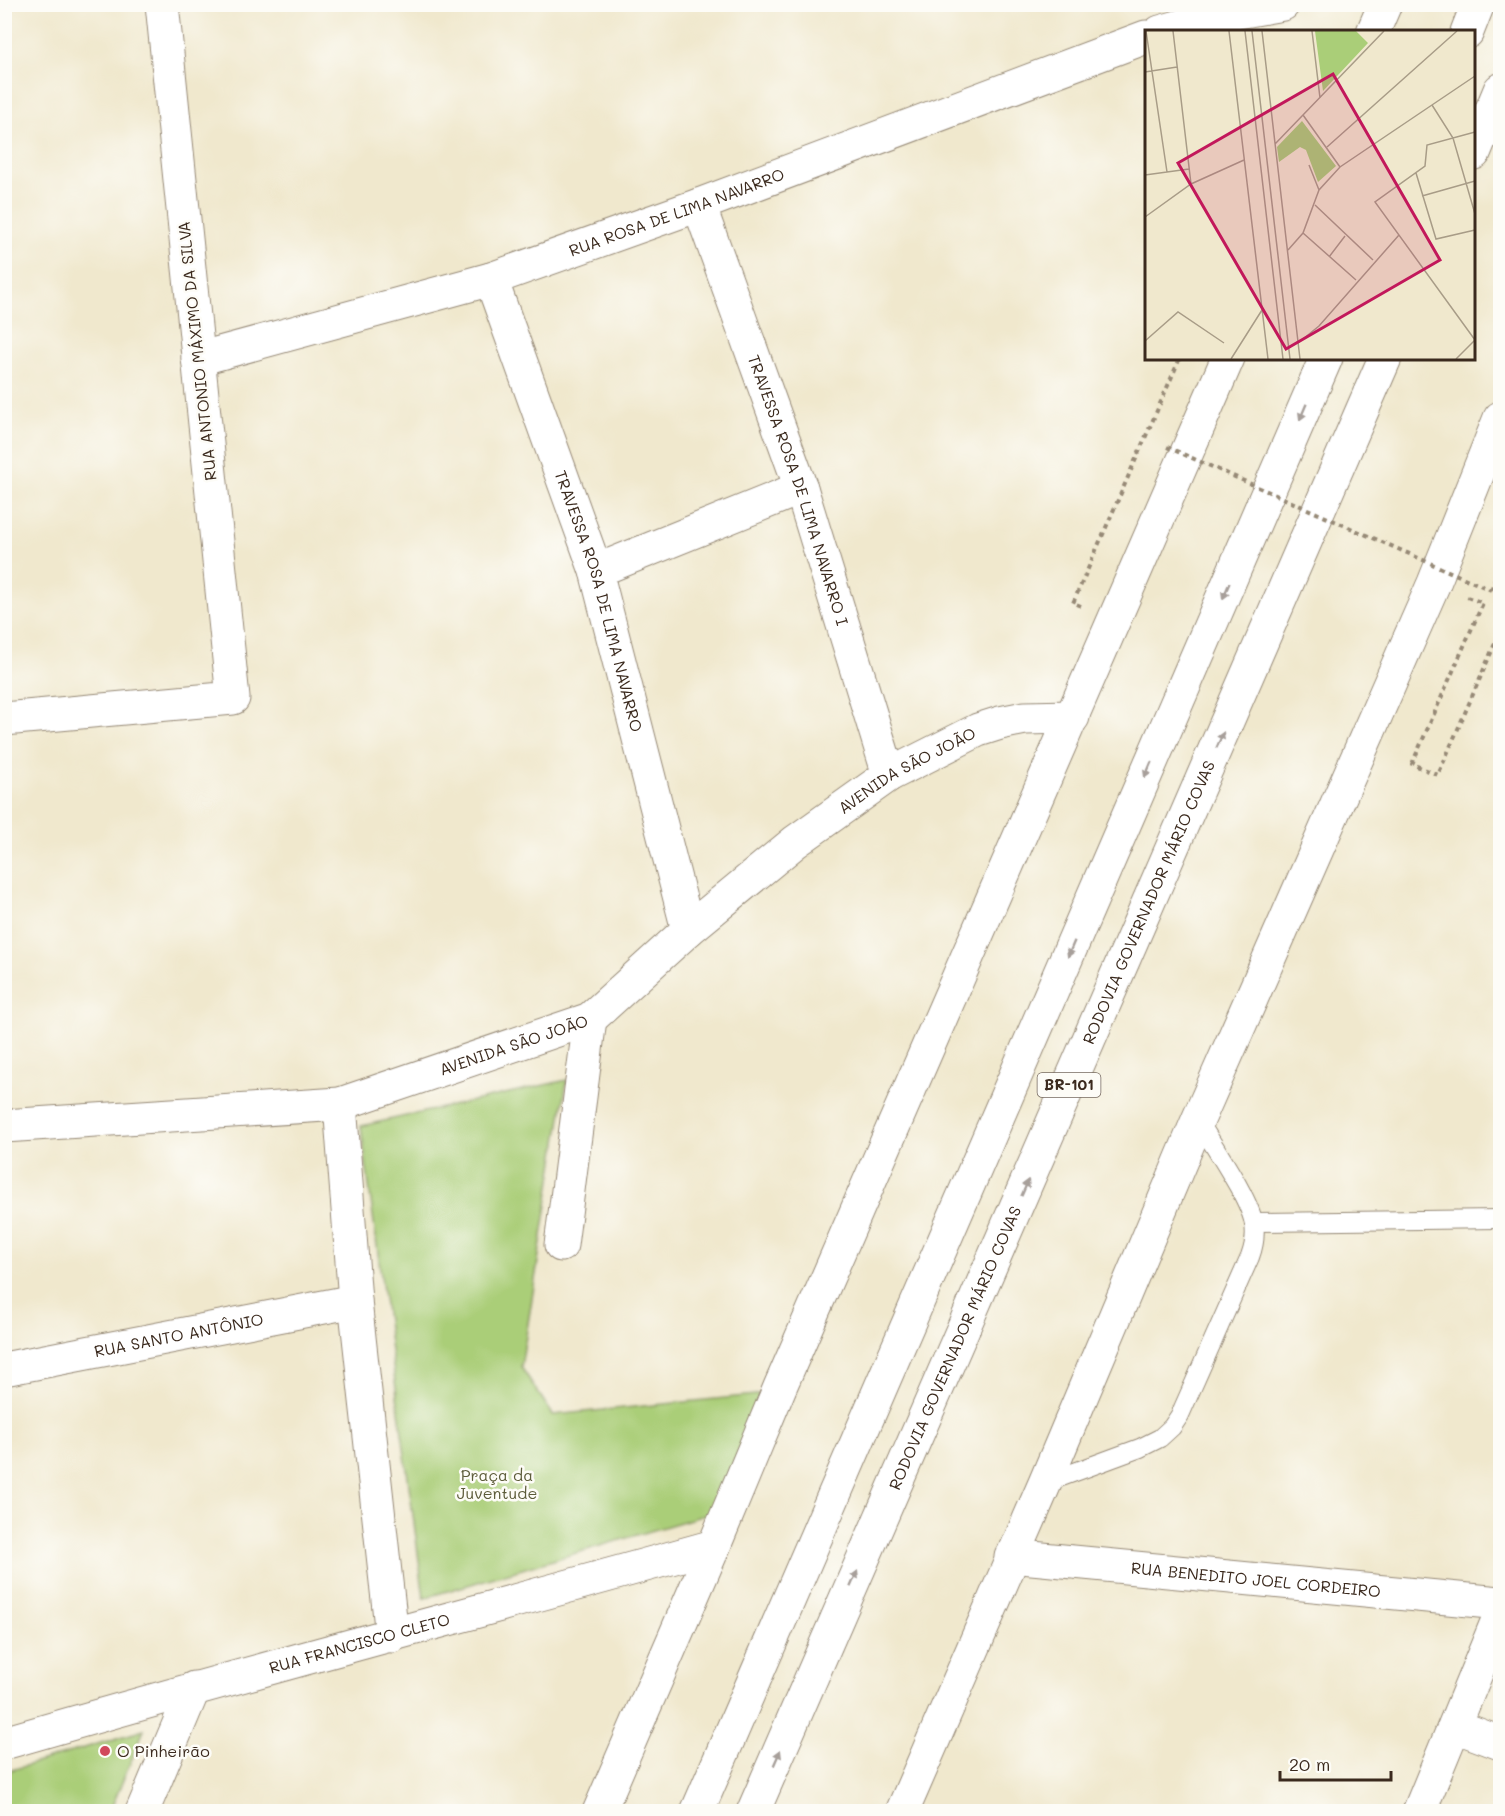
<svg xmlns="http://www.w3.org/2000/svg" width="1505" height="1816" viewBox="0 0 1505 1816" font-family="Mali,sans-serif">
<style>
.green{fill:#aace78;stroke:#727c4b;stroke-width:1.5}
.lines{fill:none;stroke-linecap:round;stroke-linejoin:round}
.lane-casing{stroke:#968976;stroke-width:20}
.street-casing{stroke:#968976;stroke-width:35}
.secondary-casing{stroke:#968976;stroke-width:35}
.highway-casing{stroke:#968976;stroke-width:35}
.path{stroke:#968976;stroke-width:4;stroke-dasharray:4.5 4.5;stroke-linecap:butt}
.lane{stroke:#fff;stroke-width:18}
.street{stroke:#fff;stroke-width:33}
.secondary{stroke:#fff;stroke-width:33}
.highway{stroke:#fff;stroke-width:33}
.path-bridge{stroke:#968976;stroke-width:4;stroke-dasharray:4.5 4.5;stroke-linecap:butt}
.oneway{fill:#a79f9a}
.poi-dot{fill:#d1495b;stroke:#fdfcf7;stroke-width:2}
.labels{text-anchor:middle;stroke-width:5;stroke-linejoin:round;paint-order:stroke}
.shield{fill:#fdfcf7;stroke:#75695f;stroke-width:1.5}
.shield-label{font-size:15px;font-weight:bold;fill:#3b2a1e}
.street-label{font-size:16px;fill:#3b2a1e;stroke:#fdfcf7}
.park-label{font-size:16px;fill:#5c5b39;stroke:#fdfcf7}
.poi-label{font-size:16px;fill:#3b2a1e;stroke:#fdfcf7;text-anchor:start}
.inset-road{fill:none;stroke:#a89c87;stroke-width:1.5}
.view{fill:#c2185b;fill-opacity:0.15;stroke:#c2185b;stroke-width:3}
.inset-edge{fill:none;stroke:#3b2a1e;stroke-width:3}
</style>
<rect width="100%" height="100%" fill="#fdfcf7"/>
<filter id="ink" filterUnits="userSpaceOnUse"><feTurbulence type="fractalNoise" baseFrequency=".0167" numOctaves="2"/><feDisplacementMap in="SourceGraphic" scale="12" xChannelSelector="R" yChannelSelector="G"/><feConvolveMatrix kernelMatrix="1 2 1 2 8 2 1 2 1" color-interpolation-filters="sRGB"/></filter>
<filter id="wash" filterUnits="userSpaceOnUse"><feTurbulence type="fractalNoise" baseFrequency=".008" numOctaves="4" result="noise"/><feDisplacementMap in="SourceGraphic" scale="24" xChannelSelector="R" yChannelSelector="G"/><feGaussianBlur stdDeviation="1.35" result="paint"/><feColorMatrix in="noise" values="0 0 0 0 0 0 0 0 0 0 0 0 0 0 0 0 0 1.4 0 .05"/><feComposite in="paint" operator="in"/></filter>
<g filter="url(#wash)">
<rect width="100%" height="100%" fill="#f0e8cd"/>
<g class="green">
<polygon points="567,1080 521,1367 553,1415 765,1394 715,1512 424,1598 361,1126"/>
<polygon points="144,1730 110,1811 5,1811 5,1772"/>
</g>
</g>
<g filter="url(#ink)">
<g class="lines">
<g class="lane-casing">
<g id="lane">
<polyline points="1254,1222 1500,1219"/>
<path d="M 1045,1483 L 1140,1448 L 1160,1438 L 1172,1427 L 1180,1415 L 1250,1257 C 1254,1246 1256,1236 1254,1225 C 1251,1200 1212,1144 1198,1120"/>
</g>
</g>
<g class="street-casing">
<g id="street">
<polyline points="1160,32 1221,15 1283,4"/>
<path id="s1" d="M 699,205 L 801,488 L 889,775"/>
<path id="s2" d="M 491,279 L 596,571 L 688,930"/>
<path id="s3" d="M 198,359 L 491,279 L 699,205 L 1146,37"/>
<polyline points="596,571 801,488"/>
<polyline points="4,719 233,698 162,4"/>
<polyline points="340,1104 355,1301 392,1636"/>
<path id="s4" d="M 4,1126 L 340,1104 L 590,1019 L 688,930 L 795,842 L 889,775 L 978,730 L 1000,723 L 1025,718 L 1073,717"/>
<polyline points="561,1245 590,1019"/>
<path id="s5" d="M 4,1369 L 355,1301"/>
<path id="s6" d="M 1011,1556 L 1500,1603"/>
<polyline points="1455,1726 1500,1743"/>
<path id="s7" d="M 4,1743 C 240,1674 478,1612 714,1546"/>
<polyline points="142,1812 194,1688"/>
<polyline points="1419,1812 1500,1615"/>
</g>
</g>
<g class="secondary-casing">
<g id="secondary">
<polyline points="1373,32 1385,4"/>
<polyline points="599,1812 714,1546 780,1387 1228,358"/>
<polyline points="902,1812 1045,1483 1198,1120 1434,583 1500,418"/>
</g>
</g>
<g class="highway-casing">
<g id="highway">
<polyline points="1467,32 1478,4"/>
<polyline points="1474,153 1500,90"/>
<polyline points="697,1812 1326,358"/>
<path id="s8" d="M 753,1812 L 1385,358"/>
</g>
</g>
<g class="path">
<polyline points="1491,590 1500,567"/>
<polyline points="1467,597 1483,603 1412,764 1438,775 1500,632"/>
<polyline points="1081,606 1073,603 1180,358"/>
</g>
<use href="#lane" class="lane"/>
<use href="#street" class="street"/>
<use href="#secondary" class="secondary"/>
<use href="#highway" class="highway"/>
<polyline class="path-bridge" points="1167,447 1491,590"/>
</g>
<defs><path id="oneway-solid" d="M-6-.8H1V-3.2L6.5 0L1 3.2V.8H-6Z" transform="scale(1.5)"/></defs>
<g class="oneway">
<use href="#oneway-solid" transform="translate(1303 412) rotate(113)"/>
<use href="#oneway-solid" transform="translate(1226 591) rotate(113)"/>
<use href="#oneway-solid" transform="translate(1220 740) rotate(-66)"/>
<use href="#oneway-solid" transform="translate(1148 770) rotate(113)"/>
<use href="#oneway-solid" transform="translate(1071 949) rotate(113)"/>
<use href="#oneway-solid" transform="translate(1025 1188) rotate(-66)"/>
<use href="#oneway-solid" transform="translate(854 1579) rotate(-66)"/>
<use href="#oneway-solid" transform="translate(777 1758) rotate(-66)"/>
</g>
</g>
<circle class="poi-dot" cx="105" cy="1751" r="6"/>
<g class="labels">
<rect class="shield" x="1037.5" y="1073" width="63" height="24" rx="4.5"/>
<g class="shield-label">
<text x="1069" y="1090">BR-101</text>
</g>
<g class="street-label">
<text dy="6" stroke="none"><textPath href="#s3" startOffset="501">RUA ROSA DE LIMA NAVARRO</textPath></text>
<text transform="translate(197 351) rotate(-96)" y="6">RUA ANTONIO MÁXIMO DA SILVA</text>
<text dy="6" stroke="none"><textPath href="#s1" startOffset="302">TRAVESSA ROSA DE LIMA NAVARRO I</textPath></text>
<text dy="6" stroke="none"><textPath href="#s2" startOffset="340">TRAVESSA ROSA DE LIMA NAVARRO</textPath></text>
<text dy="6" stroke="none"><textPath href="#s4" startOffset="1005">AVENIDA SÃO JOÃO</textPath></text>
<text dy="6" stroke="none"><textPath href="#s8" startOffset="992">RODOVIA GOVERNADOR MÁRIO COVAS</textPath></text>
<text dy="6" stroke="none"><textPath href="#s4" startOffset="520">AVENIDA SÃO JOÃO</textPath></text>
<text dy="6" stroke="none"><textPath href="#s5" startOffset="178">RUA SANTO ANTÔNIO</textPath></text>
<text dy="6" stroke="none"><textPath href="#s8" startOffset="506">RODOVIA GOVERNADOR MÁRIO COVAS</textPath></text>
<text dy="6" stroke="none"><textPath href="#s6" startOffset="246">RUA BENEDITO JOEL CORDEIRO</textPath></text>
<text dy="6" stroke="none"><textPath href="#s7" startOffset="369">RUA FRANCISCO CLETO</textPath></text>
</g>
<g class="park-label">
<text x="497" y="1481">Praça da<tspan x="497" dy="18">Juventude</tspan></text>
</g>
<g class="poi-label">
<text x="117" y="1757">O Pinheirão</text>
</g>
</g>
<g transform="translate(1145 30)">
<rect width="330" height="330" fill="#f0e8cd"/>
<path d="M 170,1 L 211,1 L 223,13 L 178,61 ZM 157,91 L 191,136 L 173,152 L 161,120 L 155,117 L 134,132 L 132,117 Z" fill="#aace78"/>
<path class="inset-road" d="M 1,1 L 22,142M 28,1 L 46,154M 84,1 L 123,329M 100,1 L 138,329M 107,1 L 145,329M 117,1 L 155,329M 167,1 L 175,68M 0,42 L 32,37M 287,75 L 308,108 L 330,184M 158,85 L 195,137M 330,102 L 282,115 L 280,136 L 230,172 L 330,310M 130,114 L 239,1M 182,117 L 312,1M 164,135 L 174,160M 271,143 L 291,209 L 330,200M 0,145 L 44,139M 277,166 L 330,151M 170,175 L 228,230M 0,187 L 46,154 L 99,130M 158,203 L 211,250M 143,220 L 158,203 L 174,160 L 195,137 L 330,46M 184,227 L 200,206M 0,311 L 33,282 L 79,313M 153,313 L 174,296 L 254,205M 86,329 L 117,280M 311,329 L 330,310"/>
<path class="view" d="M 188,44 L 295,230 L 141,319 L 33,133 Z"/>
<rect width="330" height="330" class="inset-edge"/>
</g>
<rect width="1505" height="1816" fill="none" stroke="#fdfcf7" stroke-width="24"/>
<path d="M1280 1771v9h111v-9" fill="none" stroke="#3b2a1e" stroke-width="3"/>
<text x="1289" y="1771" font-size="18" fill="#3b2a1e" stroke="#fdfcf7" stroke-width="4.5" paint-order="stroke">20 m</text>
</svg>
